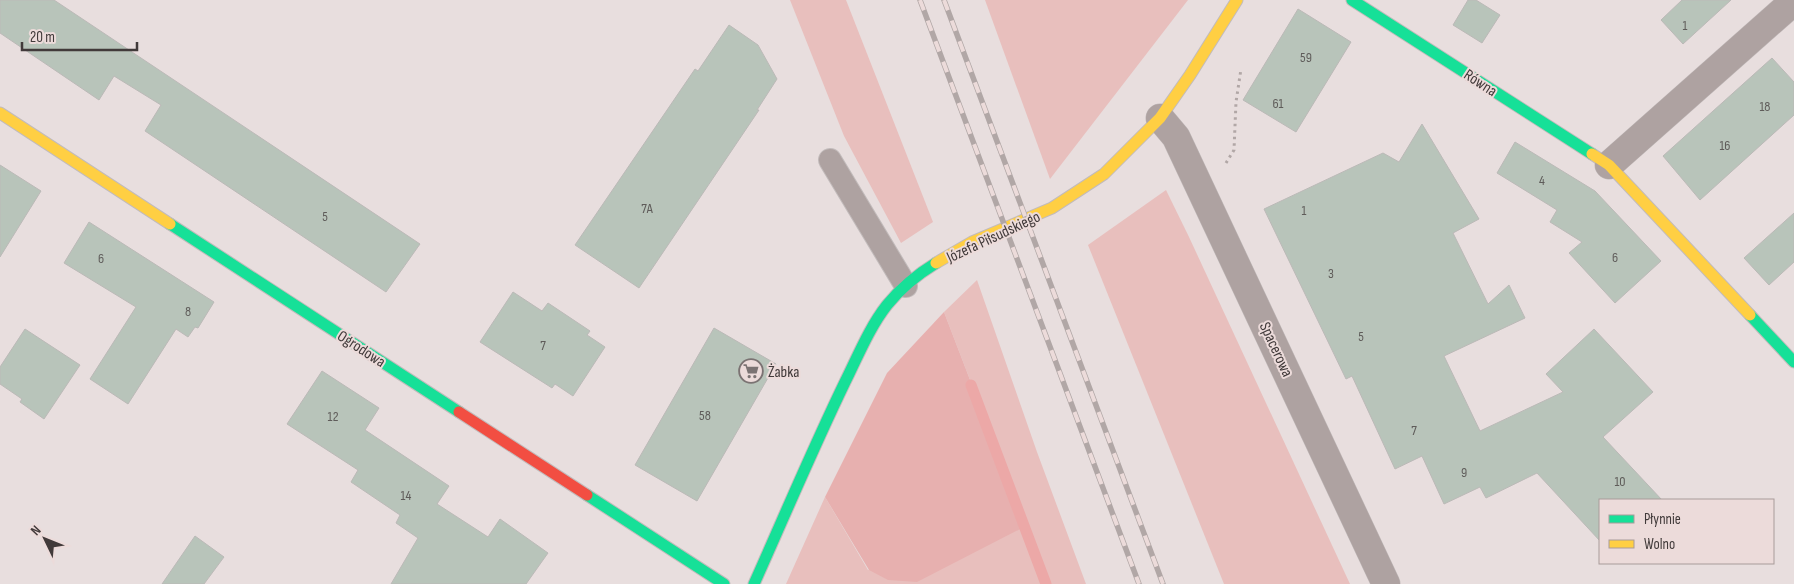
<svg xmlns="http://www.w3.org/2000/svg" width="1794" height="584" viewBox="0 0 1794 584" font-family="'Sofia Sans Condensed',sans-serif">
<style>
.green{fill:#e8bfbd}
.forest{fill:#e7b0af}
.lines{fill:none;stroke-linecap:round;stroke-linejoin:round}
.stream{stroke:#eca8a7;stroke-width:11}
.building{fill:#b8c4ba;stroke:#bbb9b7}
.lane-casing{stroke:#c2bbbb;stroke-width:24}
.street-casing{stroke:#c2bbbb;stroke-width:29}
.fast-casing{stroke:#c2bbbb;stroke-width:13}
.slow-casing{stroke:#c2bbbb;stroke-width:13}
.jam-casing{stroke:#c2bbbb;stroke-width:13}
.path{stroke:#b1a7a6;stroke-width:3;stroke-dasharray:2.5 4;stroke-linecap:butt}
.lane{stroke:#aea2a1;stroke-width:22}
.street{stroke:#aea2a1;stroke-width:28}
.fast{stroke:#16e098;stroke-width:11}
.slow{stroke:#ffcf43;stroke-width:11}
.jam{stroke:#f24e42;stroke-width:11}
.rail-casing{stroke:#b1a7a6;stroke-width:5.5}
.rail{stroke:#ecdbda;stroke-width:4;stroke-dasharray:11;stroke-linecap:butt}
.labels{text-anchor:middle;stroke-width:4;stroke-linejoin:round;paint-order:stroke}
.number-label{font-size:14px;fill:#5f5c5a}
.street-label{font-size:16px;fill:#413a3a;stroke:#ecdbda}
.poi-label{font-size:16px;fill:#413a3a;stroke:#ecdbda;text-anchor:start}
</style>
<rect width="100%" height="100%" fill="#e8dede"/>
<g class="green">
<polygon points="790,0 846,0 933,222 901,243 844,136"/>
<polygon points="985,0 1188,0 1050,179"/>
<polygon points="1166,190 1189,237 1350,584 1224,584 1088,245"/>
<polygon points="977,280 1037,452 1086,584 786,584 825,497 868,570 1026,526 944,312"/>
</g>
<polygon class="forest" points="944,312 1026,526 917,582 888,580 869,570 825,497 887,373"/>
<g class="lines">
<polyline class="stream" points="971,385 1046,584"/>
</g>
<g class="building">
<polygon points="0,0 54,0 420,244 386,292 145,131 161,105 114,76 99,100 0,33"/>
<polygon points="1468,0 1476,0 1500,15 1482,43 1453,25"/>
<polygon points="1682,0 1731,0 1683,44 1661,20"/>
<polygon points="1298,9 1351,42 1296,132 1243,100"/>
<polygon points="729,25 758,45 777,79 757,110 759,110 639,288 575,245 695,69 698,71"/>
<polygon points="1772,58 1794,82 1794,115 1700,200 1663,156"/>
<polygon points="1422,124 1479,219 1453,233 1488,304 1509,285 1525,318 1444,356 1480,431 1563,392 1546,374 1594,329 1653,392 1603,437 1662,500 1600,500 1600,541 1537,473 1486,498 1480,487 1444,504 1422,456 1395,469 1352,376 1346,379 1264,209 1383,153 1399,162"/>
<polygon points="1515,142 1595,191 1661,261 1615,303 1569,253 1582,242 1550,222 1557,210 1497,173"/>
<polygon points="0,165 41,191 0,257"/>
<polygon points="1794,213 1794,262 1769,285 1744,258"/>
<polygon points="89,222 214,302 198,328 195,327 188,337 176,329 128,404 90,379 136,307 64,263"/>
<polygon points="513,292 542,311 548,303 590,331 587,335 605,347 573,396 555,384 552,388 480,342"/>
<polygon points="714,328 776,364 697,501 635,465"/>
<polygon points="25,329 80,365 44,419 20,402 22,399 0,384 0,367"/>
<polygon points="322,371 379,408 365,430 449,486 437,504 488,537 500,519 548,553 526,584 391,584 418,538 396,523 400,515 351,482 358,470 287,424"/>
<polygon points="195,536 224,557 204,584 162,584"/>
</g>
<g class="lines">
<g class="lane-casing">
<polyline id="lane" points="830,160 906,286"/>
</g>
<g class="street-casing">
<g id="street">
<polyline points="1160,118 1176,137 1386,584"/>
<polyline points="1609,165 1794,1"/>
</g>
</g>
<g class="fast-casing">
<g id="fast">
<polyline points="1352,0 1592,154"/>
<polyline points="170,224 459,412"/>
<polyline points="1750,315 1794,362"/>
<polyline points="587,495 724,584"/>
<path d="M 754,584 C 784,517 813,448 845,382 C 858,356 869,328 887,305 C 900,289 918,274 936,263"/>
</g>
</g>
<g class="slow-casing">
<g id="slow">
<polyline points="0,113 170,224"/>
<polyline points="1592,154 1609,165 1750,315"/>
<polyline points="936,263 972,242 1052,208 1104,174 1160,118 1190,75 1237,0"/>
</g>
</g>
<g class="jam-casing">
<polyline id="jam" points="459,412 587,495"/>
</g>
<polyline class="path" points="1226,163 1234,150 1236,102 1241,69"/>
<use href="#lane" class="lane"/>
<use href="#street" class="street"/>
<use href="#fast" class="fast"/>
<use href="#slow" class="slow"/>
<use href="#jam" class="jam"/>
<g class="rail-casing">
<g id="rail">
<polyline points="920,0 1139,584"/>
<polyline points="944,0 1163,584"/>
</g>
</g>
<use href="#rail" class="rail"/>
</g>
<defs>
<g id="supermarket-ring" transform="scale(1.25)"><circle r="9.5" fill="#ecdbda" stroke="#7b7373" stroke-width="1.5"/><path d="M-6-5.5h2.5l.6 2H6L4.5 2H-2.5L-4.4-4H-6ZM-1.5 3.2a1.3 1.3 0 1 0 .1 0ZM3 3.2a1.3 1.3 0 1 0 .1 0Z" fill="#7b7373"/></g>
</defs>
<g fill-rule="evenodd">
<use href="#supermarket-ring" x="751" y="371"/>
</g>
<g class="labels">
<g class="number-label">
<text x="1685" y="30">1</text>
<text x="1306" y="62">59</text>
<text x="1278" y="108">61</text>
<text x="1765" y="111">18</text>
<text x="1725" y="150">16</text>
<text x="1542" y="185">4</text>
<text x="647" y="213">7A</text>
<text x="1304" y="215">1</text>
<text x="325" y="221">5</text>
<text x="1615" y="262">6</text>
<text x="101" y="263">6</text>
<text x="1331" y="278">3</text>
<text x="188" y="316">8</text>
<text x="1361" y="341">5</text>
<text x="543" y="350">7</text>
<text x="705" y="420">58</text>
<text x="333" y="421">12</text>
<text x="1414" y="435">7</text>
<text x="1464" y="477">9</text>
<text x="1620" y="486">10</text>
<text x="406" y="500">14</text>
</g>
<g class="street-label">
<text transform="translate(1481 82) rotate(33)" y="6">Równa</text>
<text transform="translate(993 236) rotate(-25)" y="6">Józefa Piłsudskiego</text>
<text transform="translate(362 348) rotate(33)" y="6">Ogrodowa</text>
<text transform="translate(1277 349) rotate(65)" y="6">Spacerowa</text>
</g>
<g class="poi-label">
<text x="768" y="377">Żabka</text>
</g>
</g>
<rect x="1599" y="499" width="175" height="65" fill="#ecdbda" stroke="#a89b9a"/>
<rect x="1609" y="515" width="25" height="8" fill="#16e098" stroke="#a89b9a"/>
<text x="1644" y="524" font-size="15" fill="#413a3a">Płynnie</text>
<rect x="1609" y="540" width="25" height="8" fill="#ffcf43" stroke="#a89b9a"/>
<text x="1644" y="549" font-size="15" fill="#413a3a">Wolno</text>
<g transform="translate(45 539) rotate(313)" stroke="#ecdbda" stroke-width="4" paint-order="stroke">
<path d="M0-4L9 19L0 12L-9 19Z" fill="#413a3a"/>
<text y="-8" font-size="14" font-weight="bold" text-anchor="middle" fill="#413a3a">N</text>
</g>
<path d="M22 42v8h115v-8" fill="none" stroke="#413a3a" stroke-width="2.5"/>
<text x="30" y="42" font-size="15" fill="#413a3a" stroke="#ecdbda" stroke-width="4" paint-order="stroke">20 m</text>
</svg>
